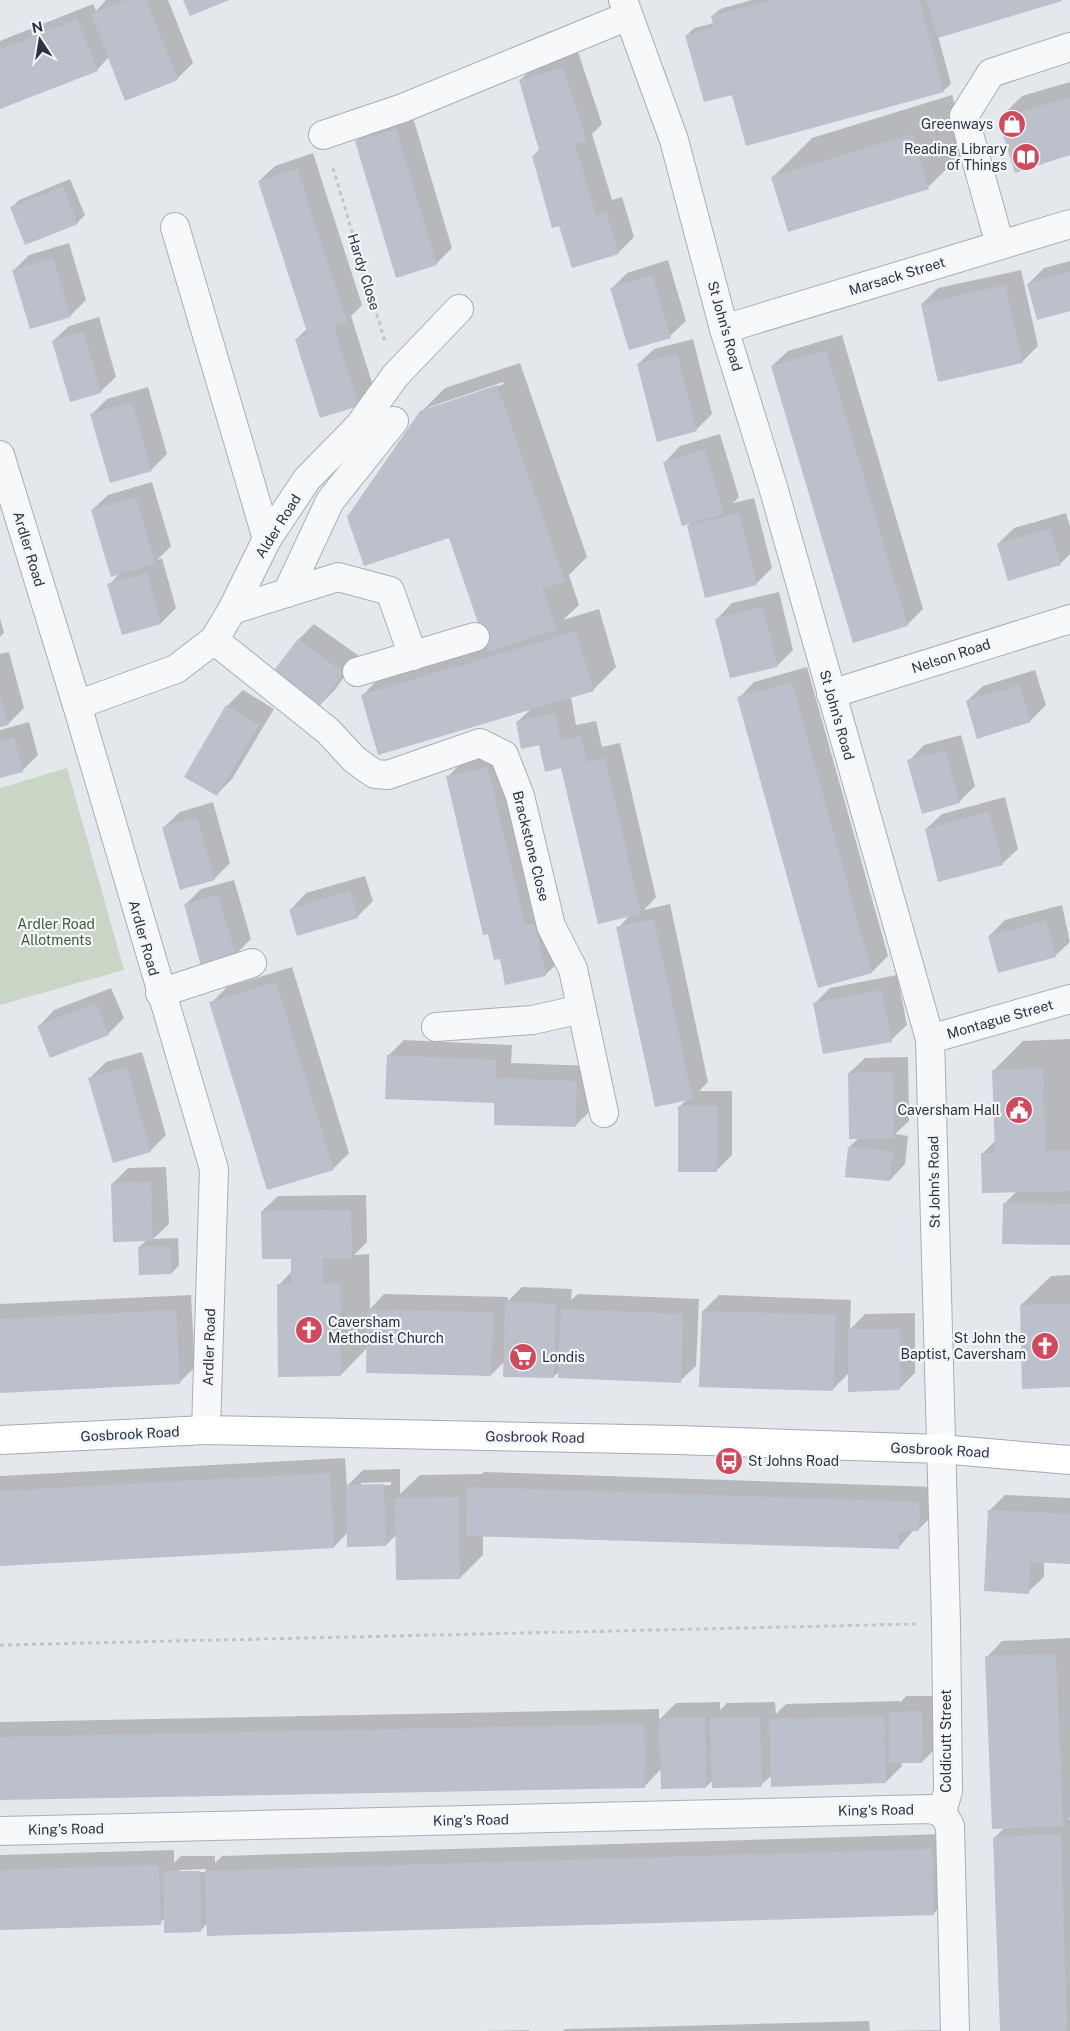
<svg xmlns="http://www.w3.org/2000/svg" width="1070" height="2031" viewBox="0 0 1070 2031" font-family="'Public Sans',sans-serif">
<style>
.green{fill:#c9d6c5}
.shadow{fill:#0003;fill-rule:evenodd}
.building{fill:#bbc0ca}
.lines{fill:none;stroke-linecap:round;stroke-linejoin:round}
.minor-casing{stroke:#a9aeb7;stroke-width:30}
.major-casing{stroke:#a3abb8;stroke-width:30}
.path{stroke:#c2c5cb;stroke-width:3;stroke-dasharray:4 4;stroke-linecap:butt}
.minor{stroke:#f7f8fa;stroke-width:28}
.major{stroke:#fff;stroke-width:28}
.labels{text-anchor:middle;stroke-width:4.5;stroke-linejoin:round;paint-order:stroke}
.poi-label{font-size:14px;fill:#2b3445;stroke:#f4f6f9;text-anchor:end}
.street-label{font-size:14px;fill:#2b3445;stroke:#f4f6f9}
.park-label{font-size:14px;fill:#3f6138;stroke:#f4f6f9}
</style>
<rect width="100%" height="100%" fill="#e4e7ec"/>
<polygon class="green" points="67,768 124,970 0,1005 0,788"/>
<g class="shadow">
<polygon points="106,0 168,0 193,63 177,79 109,57 97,70 0,108 0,41 93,4 96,11"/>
<polygon points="752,0 1060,0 938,36 951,84 943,91 733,94 686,36 694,28 714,23 712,16 720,9"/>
<polygon points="578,52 602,124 592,134 612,200 622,197 634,237 618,253 559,225 533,156 540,149 520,80 536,65"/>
<polygon points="1070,82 1070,154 999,119 1022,96"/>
<polygon points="952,95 968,148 928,187 773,177 812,138"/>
<polygon points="412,114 452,248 436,264 356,142 372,126"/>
<polygon points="313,153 362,305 351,316 374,389 359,404 296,339 307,329 259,181 275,166"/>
<polygon points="70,179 85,215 77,223 12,207 19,200"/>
<polygon points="69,243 86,300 71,315 31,327 13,271 29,255"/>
<polygon points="668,260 686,321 670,336 612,288 627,273"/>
<polygon points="1070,261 1070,310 1028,284 1044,268"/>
<polygon points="1021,270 1038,346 1022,362 922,304 938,288"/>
<polygon points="99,317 116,377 100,392 53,341 69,326"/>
<polygon points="842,335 923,609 907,625 772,366 788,351"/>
<polygon points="693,339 712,414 696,430 638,364 654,349"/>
<path d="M 520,363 L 587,557 L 569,575 L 579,605 L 563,620 L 599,609 L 616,667 L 593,690 L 571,697 L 576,725 L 596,721 L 602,747 L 620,743 L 656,897 L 644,910 L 670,904 L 708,1082 L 699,1091 L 732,1091 L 732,1155 L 716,1171 L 679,1107 L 687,1099 L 618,928 L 630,915 L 562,767 L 517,722 L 531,709 L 362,696 L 385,672 L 486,643 L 421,412 L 445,388 ZM 503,382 L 504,384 L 429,410 L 429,407 Z"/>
<polygon points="148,387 167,454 151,470 91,415 107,399"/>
<polygon points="720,434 739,497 733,503 754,498 772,568 756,584 688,526 692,522 665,462 680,446"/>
<polygon points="152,482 171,546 157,560 162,558 176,608 161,623 109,585 121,572 92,510 108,495"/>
<polygon points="1066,513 1070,527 1070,554 1060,564 998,544 1014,528"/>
<polygon points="779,592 793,650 778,665 717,619 732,603"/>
<polygon points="0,618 4,633 0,637"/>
<polygon points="314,624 359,656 334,691 318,707 273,674 299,639"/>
<polygon points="9,652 24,708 8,724 0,726 0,654"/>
<polygon points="807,667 888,956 872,972 819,986 739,698 754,682"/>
<polygon points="1035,670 1046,705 1030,721 967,701 983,686"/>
<polygon points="243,690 274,709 232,779 216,795 227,706"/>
<polygon points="29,722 38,755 22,771 0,777 0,730"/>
<polygon points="961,735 975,786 959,802 909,761 924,745"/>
<polygon points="504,752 561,960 545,975 501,957 448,777 463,761"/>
<polygon points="1005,797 1018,849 1002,864 926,829 942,814"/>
<polygon points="213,802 230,863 214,879 164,827 180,812"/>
<polygon points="365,876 373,901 357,917 291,909 306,893"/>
<polygon points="234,880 251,939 235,955 185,905 201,889"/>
<polygon points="1062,905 1070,942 1055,956 989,936 1005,920"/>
<polygon points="292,967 349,1153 333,1169 211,1003 227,987"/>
<polygon points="897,975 907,1025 891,1040 814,1004 830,988"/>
<polygon points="111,988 124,1018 108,1034 39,1026 54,1010"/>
<polygon points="1070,1039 1070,1244 1004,1204 1017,1191 982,1154 996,1140 994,1070 1023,1041"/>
<polygon points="404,1040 512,1045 511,1063 592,1066 591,1110 575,1126 496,1102 388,1056"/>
<polygon points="142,1052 166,1135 150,1151 90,1078 106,1062"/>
<polygon points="908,1057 909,1121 895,1134 908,1136 905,1164 890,1180 849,1147 859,1138 849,1073 865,1058"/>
<polygon points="166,1167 169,1224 153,1239 178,1238 179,1265 172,1273 139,1247 147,1240 112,1184 128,1168"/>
<polygon points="366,1195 367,1242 354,1255 369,1254 370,1309 384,1294 508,1297 508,1301 522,1287 572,1289 571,1300 578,1294 699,1299 696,1366 680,1381 560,1371 553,1377 505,1361 491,1375 367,1348 341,1375 279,1285 292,1271 292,1258 262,1211 278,1196"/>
<polygon points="1070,1275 1070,1386 1021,1305 1051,1276"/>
<polygon points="191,1295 195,1367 179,1383 0,1392 0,1304"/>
<polygon points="719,1295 851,1300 850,1329 865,1314 915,1313 915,1373 899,1389 849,1373 832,1390 703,1311"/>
<path d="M 345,1458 L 347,1486 L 363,1470 L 400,1469 L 400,1494 L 420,1475 L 482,1474 L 484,1472 L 935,1487 L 934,1514 L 918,1530 L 914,1530 L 898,1548 L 483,1536 L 483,1555 L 460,1578 L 397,1534 L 386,1545 L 348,1532 L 334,1547 L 0,1564 L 0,1476 ZM 391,1482 L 391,1485 L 361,1486 L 361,1483 Z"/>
<polygon points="1005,1495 1070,1498 1070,1563 1044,1561 1044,1577 1028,1592 989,1511"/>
<polygon points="1070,1638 1070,1817 1068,1820 1070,1819 1070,2031 1001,2031 995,1837 1005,1827 987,1657 1002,1641"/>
<polygon points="906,1696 938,1696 938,1746 922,1762 901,1762 902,1766 886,1782 772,1775 761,1785 713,1780 706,1787 661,1769 644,1787 0,1799 0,1722 659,1709 659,1720 676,1703 720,1702 720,1710 727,1703 775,1702 776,1714 786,1704 900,1701 900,1703"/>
<path d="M 947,1834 L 949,1898 L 934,1913 L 208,1923 L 200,1931 L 165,1918 L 160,1923 L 0,1928 L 0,1855 L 174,1850 L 174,1863 L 181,1856 L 215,1856 L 215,1863 L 222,1856 ZM 206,1869 L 206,1872 L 179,1872 L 179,1870 Z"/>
<polygon points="869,2021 870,2031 563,2031 565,2029"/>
<polygon points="529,2030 529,2031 480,2031"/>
<polygon points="946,2030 946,2031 876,2031"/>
</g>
<g class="building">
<polygon points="126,0 146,0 178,80 125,101 91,14"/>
<polygon points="183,0 229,0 190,16"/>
<polygon points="769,0 919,0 944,92 746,146 732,95 704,102 685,35 714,27 711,16"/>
<polygon points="926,0 1061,0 1062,1 938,38"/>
<polygon points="77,19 98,71 0,109 0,50"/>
<polygon points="563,67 587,141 575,144 596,215 606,212 619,254 572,268 559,226 552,228 532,156 540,154 519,80"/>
<polygon points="1070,97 1070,155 1015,173 998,119"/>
<polygon points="396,129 437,265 396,278 355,141"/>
<polygon points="912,134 929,189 788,232 771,177"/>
<polygon points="297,168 347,322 334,327 359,406 320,418 295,339 308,335 258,181"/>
<polygon points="63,186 78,224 25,245 10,207"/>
<polygon points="53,258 71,317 30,329 12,270"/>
<polygon points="1070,271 1070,311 1037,320 1027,284"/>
<polygon points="652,275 671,338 629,350 610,288"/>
<polygon points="1005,285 1023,363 938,382 921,304"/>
<polygon points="84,332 101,393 70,402 52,341"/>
<polygon points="826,350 908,626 853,643 771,366"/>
<polygon points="677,354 697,431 657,442 637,364"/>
<polygon points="497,385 565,581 543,589 556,629 488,652 449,538 364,566 347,517 420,411"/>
<polygon points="132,402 152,471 110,483 90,414"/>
<polygon points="705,449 724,514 682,526 663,462"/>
<polygon points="136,497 155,563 111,577 91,510"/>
<polygon points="739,513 757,585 705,598 687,526"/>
<polygon points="1050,528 1061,565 1008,581 997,544"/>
<polygon points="147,573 161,624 122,635 107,584"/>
<polygon points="763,607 778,667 730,678 715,619"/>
<polygon points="576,631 594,691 378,755 361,695"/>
<polygon points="298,639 344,673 318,708 271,674"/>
<polygon points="792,682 872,973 818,988 737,697"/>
<polygon points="1019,685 1031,722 977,739 966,701"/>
<polygon points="0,695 9,725 0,727"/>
<polygon points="226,705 259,725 217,796 184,777"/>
<polygon points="555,713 561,740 581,736 587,762 605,758 641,914 598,924 561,768 545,772 539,745 521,749 516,722"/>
<polygon points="14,737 23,772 0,778 0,741"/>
<polygon points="945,750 960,803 922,814 907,760"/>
<polygon points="488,767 525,925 535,924 546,976 505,985 500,959 494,960 488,934 483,935 446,776"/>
<polygon points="989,812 1003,865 938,882 925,829"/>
<polygon points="197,817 215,880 180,890 162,827"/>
<polygon points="350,890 358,918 297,936 289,909"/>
<polygon points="218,895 236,956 201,966 184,904"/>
<polygon points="654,919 693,1099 655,1107 616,927"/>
<polygon points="1046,920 1056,957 998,973 988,936"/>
<polygon points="276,982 334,1170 267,1190 209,1002"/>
<polygon points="882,990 892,1042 823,1054 813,1003"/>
<polygon points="96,1003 109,1035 50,1058 37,1026"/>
<polygon points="387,1055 496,1060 496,1078 577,1081 576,1127 494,1125 494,1103 385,1099"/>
<polygon points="127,1067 151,1152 113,1163 88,1078"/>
<polygon points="1043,1068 1045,1151 1070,1150 1070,1191 982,1193 981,1153 995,1153 992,1070"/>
<polygon points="892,1072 894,1138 849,1139 848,1073"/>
<rect x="678" y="1106" width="39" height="66"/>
<polygon points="848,1147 893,1151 890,1181 845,1177"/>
<polygon points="151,1182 153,1241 113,1242 111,1183"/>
<polygon points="1003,1203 1070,1204 1070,1245 1002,1244"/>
<polygon points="351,1210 352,1259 323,1258 323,1284 340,1283 341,1376 278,1377 277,1284 291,1284 291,1259 262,1259 261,1211"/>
<polygon points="171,1246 172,1274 139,1275 138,1247"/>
<polygon points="505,1302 556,1304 554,1378 503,1377"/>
<polygon points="1070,1304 1070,1387 1022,1389 1020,1305"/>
<polygon points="561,1309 683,1314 681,1383 558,1378"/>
<polygon points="176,1310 180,1384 0,1393 0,1319"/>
<polygon points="367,1310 493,1312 491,1376 366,1373"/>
<polygon points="702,1311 836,1315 833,1391 699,1387"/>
<polygon points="848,1329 900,1329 900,1390 848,1392"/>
<polygon points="330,1473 334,1548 0,1566 0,1491"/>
<polygon points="384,1484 386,1546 347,1547 346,1485"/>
<polygon points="467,1487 920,1502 919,1531 899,1531 899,1549 466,1536"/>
<polygon points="459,1497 460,1579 396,1580 395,1498"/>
<polygon points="988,1510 1070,1514 1070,1564 1030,1562 1029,1594 984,1591"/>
<polygon points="1056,1654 1063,1826 992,1829 985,1656"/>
<polygon points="922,1711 923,1763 889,1763 889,1712"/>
<polygon points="884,1716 886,1783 771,1787 769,1719"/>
<polygon points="705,1717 706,1788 661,1789 659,1718"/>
<polygon points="760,1717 762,1787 712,1788 710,1718"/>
<polygon points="644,1724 645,1788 0,1800 0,1737"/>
<polygon points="1061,1834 1067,2031 1000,2031 993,1837"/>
<polygon points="932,1849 934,1915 207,1936 205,1871"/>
<polygon points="159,1865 161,1925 0,1930 0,1870"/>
<polygon points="164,1871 200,1871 201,1932 164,1933"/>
</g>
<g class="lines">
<g class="minor-casing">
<g id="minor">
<polyline points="623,0 674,140 724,329 773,487 930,1039 946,1623 948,1791 942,1812 950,1826 955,2031"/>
<polyline points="323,135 403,108 628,16"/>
<polyline points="175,227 267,539"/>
<polyline points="1000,245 964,116 991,73 1070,47"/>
<polyline points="724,329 1070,224"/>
<polyline points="0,455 77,705 214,1169 206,1430"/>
<polyline points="287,593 330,501 394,421"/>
<polyline points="232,610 338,577 390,591 413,656"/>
<polyline points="214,640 328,731 354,759 366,768 375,774 388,775 480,743 504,755 520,796 551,926 573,969 604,1113"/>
<polyline points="357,672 475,637"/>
<polyline points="831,694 1070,619"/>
<polyline points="77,705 176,669 214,640 232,610 267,539 307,479 359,426 395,376 459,309"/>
<polyline points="160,993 252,963"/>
<polyline points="436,1027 533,1020 581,1009"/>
<polyline points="930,1039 1070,999"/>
<polyline points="0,1831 929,1809 942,1812"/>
</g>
</g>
<g class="major-casing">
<polyline id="major" points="0,1440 206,1430 678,1440 940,1449 1070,1460"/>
</g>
<g class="path">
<polyline points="333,168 385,342"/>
<polyline points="0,1645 916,1624"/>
</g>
<use href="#minor" class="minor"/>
<use href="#major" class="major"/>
</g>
<defs>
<g id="shop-disc" transform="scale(1.4375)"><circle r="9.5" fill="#d1495b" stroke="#f4f6f9"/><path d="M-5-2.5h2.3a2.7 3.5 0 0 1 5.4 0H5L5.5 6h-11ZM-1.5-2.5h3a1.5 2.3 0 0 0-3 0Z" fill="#fff"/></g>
<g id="library-disc" transform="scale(1.4375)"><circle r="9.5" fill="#d1495b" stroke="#f4f6f9"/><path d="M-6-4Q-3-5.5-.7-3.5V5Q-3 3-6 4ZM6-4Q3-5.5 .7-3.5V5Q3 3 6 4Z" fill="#fff"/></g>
<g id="civic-disc" transform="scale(1.4375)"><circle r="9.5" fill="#d1495b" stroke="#f4f6f9"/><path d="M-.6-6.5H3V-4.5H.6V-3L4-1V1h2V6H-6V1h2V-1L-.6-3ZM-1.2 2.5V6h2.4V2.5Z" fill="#fff"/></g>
<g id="church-disc" transform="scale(1.4375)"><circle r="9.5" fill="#d1495b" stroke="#f4f6f9"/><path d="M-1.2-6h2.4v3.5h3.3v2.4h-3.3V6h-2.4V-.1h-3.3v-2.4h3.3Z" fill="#fff"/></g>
<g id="supermarket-disc" transform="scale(1.4375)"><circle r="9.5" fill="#d1495b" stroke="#f4f6f9"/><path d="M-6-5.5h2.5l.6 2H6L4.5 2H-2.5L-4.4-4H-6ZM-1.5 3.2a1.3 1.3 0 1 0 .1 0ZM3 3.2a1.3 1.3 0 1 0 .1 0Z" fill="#fff"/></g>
<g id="bus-disc" transform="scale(1.4375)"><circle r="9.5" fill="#d1495b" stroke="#f4f6f9"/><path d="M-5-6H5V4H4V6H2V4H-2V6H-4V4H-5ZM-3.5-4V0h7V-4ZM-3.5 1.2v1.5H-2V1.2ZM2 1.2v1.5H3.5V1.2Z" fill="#fff"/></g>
</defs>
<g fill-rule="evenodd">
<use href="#shop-disc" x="1012" y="124"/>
<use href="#library-disc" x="1026" y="157"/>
<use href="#civic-disc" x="1019" y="1110"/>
<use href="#church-disc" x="309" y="1330"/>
<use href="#church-disc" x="1045" y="1346"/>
<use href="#supermarket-disc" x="523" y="1357"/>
<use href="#bus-disc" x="729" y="1461"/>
</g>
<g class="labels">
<g class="poi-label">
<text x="993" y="129">Greenways</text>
<text x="1007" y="154">Reading Library<tspan x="1007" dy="16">of Things</tspan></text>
<text x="1000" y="1115">Caversham Hall</text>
<text x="328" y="1327" text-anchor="start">Caversham<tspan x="328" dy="16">Methodist Church</tspan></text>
<text x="1026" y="1343">St John the<tspan x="1026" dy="16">Baptist, Caversham</tspan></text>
<text x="542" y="1362" text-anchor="start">Londis</text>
<text x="748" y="1466" text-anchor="start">St Johns Road</text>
</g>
<g class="street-label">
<text transform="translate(364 272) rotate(73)" y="5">Hardy Close</text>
<text transform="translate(897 276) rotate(-17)" y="5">Marsack Street</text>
<text transform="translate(725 326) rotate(74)" y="5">St John's Road</text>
<text transform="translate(278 526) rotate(-58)" y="5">Alder Road</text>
<text transform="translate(29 549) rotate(73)" y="5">Ardler Road</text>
<text transform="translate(951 656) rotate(-18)" y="5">Nelson Road</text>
<text transform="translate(837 715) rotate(74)" y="5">St John's Road</text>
<text transform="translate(531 846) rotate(76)" y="5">Brackstone Close</text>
<text transform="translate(144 938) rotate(74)" y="5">Ardler Road</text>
<text transform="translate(1000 1019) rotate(-16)" y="5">Montague Street</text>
<text transform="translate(934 1182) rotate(-91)" y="5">St John's Road</text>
<text transform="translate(209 1347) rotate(-88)" y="5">Ardler Road</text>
<text transform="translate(130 1434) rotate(-3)" y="5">Gosbrook Road</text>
<text transform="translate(535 1437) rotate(1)" y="5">Gosbrook Road</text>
<text transform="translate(940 1450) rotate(3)" y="5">Gosbrook Road</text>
<text transform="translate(946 1741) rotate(-90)" y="5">Coldicutt Street</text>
<text transform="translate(876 1810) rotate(-1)" y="5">King's Road</text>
<text transform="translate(471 1820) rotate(-1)" y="5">King's Road</text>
<text transform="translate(66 1829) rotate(-1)" y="5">King's Road</text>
</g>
<g class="park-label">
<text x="56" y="929">Ardler Road<tspan x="56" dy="16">Allotments</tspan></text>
</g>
</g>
<g transform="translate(40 40) rotate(348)" stroke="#f4f6f9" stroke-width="4" paint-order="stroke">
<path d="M0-4L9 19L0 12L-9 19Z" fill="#2b3445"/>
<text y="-8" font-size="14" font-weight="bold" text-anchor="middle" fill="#2b3445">N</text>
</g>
</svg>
